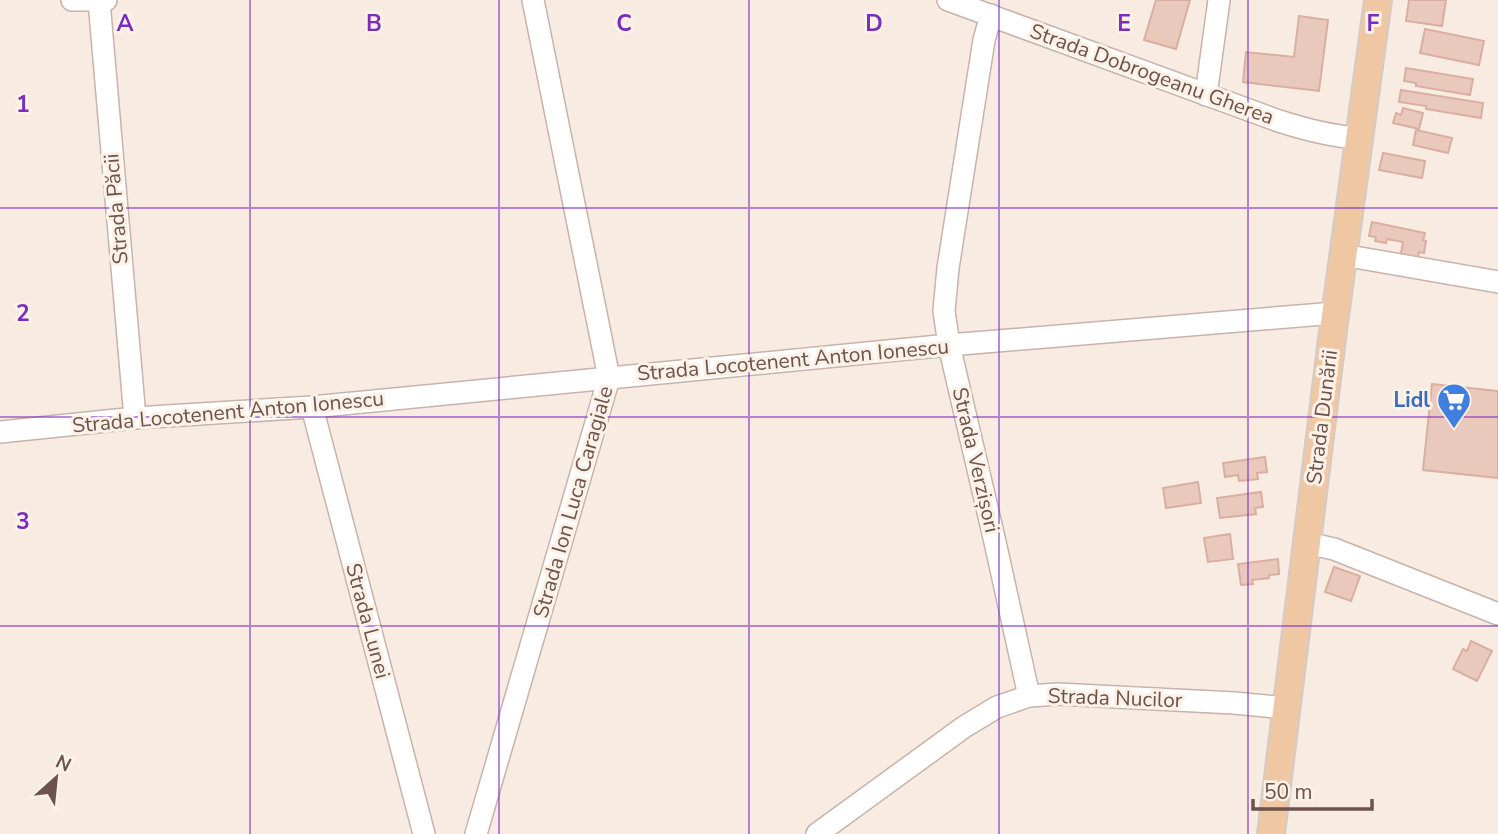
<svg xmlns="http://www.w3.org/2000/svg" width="1498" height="834" viewBox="0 0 1498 834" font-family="'Nunito Sans',sans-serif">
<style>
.building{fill:#eac9bd;stroke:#daaea0;stroke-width:2}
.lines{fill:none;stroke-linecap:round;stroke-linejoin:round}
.minor-casing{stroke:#c7b3ab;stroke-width:24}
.major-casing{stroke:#d3cbc9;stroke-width:30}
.minor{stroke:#fff;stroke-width:21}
.major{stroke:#efc7a2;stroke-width:26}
.grid{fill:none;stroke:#7b2cbf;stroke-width:2;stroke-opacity:0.55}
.labels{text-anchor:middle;stroke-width:6;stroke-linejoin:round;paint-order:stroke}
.street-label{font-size:21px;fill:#6c534c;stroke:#fcf1e7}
.shop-label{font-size:21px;font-weight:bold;fill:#366cbe;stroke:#fcf1e7;text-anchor:end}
.grid-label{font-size:23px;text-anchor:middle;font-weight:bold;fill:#7b2cbf;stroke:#fcf1e7;stroke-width:6;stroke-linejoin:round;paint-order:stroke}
</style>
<rect width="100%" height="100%" fill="#f8ece2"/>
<g class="building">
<polygon points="1156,0 1190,0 1176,49 1144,40"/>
<polygon points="1409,0 1446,0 1442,26 1406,21"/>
<polygon points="1299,16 1328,20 1319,91 1243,82 1246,52 1294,57"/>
<polygon points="1425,29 1484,41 1479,65 1420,53"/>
<polygon points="1406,68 1473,79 1470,95 1416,86 1416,83 1404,81"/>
<polygon points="1401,90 1483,103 1481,118 1426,109 1426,106 1399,102"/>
<polygon points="1403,108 1423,113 1419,129 1393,123 1396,113 1401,115"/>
<polygon points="1416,130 1452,138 1448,153 1413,145"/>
<polygon points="1383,153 1425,161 1422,178 1379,170"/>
<polygon points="1372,222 1425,233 1423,240 1426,241 1424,253 1419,252 1417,263 1400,259 1403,242 1387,239 1386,243 1375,241 1376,237 1369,236"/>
<polygon points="1432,384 1498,391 1498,478 1423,470"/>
<polygon points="1265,457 1267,472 1257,473 1258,479 1239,481 1238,475 1225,477 1223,463"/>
<polygon points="1198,482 1201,503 1166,508 1163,488"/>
<polygon points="1261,492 1263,507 1255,508 1256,514 1220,518 1217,498"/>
<polygon points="1230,534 1233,559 1208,562 1204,538"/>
<polygon points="1278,559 1279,574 1269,575 1269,578 1252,580 1253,584 1241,585 1238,564"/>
<polygon points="1334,567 1360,576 1351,601 1325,592"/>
<polygon points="1471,641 1492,651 1477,681 1453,669 1463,649 1467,651"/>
</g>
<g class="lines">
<g class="minor-casing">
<g id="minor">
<polyline points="72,0 106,0"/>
<path d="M 948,0 L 1276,120 C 1303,129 1329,136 1358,138"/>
<polyline points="99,1 135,418"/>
<polyline points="991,15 984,40 948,268 944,311 949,345 995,542 1029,696"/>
<polyline points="1206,95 1219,0"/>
<polyline points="1343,255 1498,282"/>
<polyline points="312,407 424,834"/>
<polyline points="0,432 135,418 312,407 949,345 1335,313"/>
<polyline points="1307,543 1334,549 1498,614"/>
<polyline points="476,834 609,378 533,0"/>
<polyline points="817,834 964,727 997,707 1029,696 1058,694 1234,703 1287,708"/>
</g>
</g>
<g class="major-casing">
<polyline id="major" points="1271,834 1333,331 1378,0"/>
</g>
<use href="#minor" class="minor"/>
<use href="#major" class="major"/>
</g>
<path class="grid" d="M 250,0 L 250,834M 499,0 L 499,834M 749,0 L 749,834M 999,0 L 999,834M 1248,0 L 1248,834M 0,208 L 1498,208M 0,417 L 1498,417M 0,626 L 1498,626"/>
<defs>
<g id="supermarket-pin" transform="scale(1.75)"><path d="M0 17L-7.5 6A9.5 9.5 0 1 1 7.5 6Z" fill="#3f7fe0" stroke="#fcf1e7"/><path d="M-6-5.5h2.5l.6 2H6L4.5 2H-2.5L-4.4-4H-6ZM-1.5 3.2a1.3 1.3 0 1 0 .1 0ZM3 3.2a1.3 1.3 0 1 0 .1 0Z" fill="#fff"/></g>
</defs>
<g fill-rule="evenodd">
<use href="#supermarket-pin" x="1454" y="400"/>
</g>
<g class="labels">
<g class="street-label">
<text transform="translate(1152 74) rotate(20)" y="7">Strada Dobrogeanu Gherea</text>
<text transform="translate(116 209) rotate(-95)" y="7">Strada Păcii</text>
<text transform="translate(793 360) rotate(-5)" y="7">Strada Locotenent Anton Ionescu</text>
<text transform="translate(228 412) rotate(-5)" y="7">Strada Locotenent Anton Ionescu</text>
<text transform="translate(1322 417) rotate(-83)" y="7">Strada Dunării</text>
<text transform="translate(976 460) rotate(77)" y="7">Strada Verzișori</text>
<text transform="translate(573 502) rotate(-74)" y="7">Strada Ion Luca Caragiale</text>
<text transform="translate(368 621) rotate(75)" y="7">Strada Lunei</text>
<text transform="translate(1115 698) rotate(2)" y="7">Strada Nucilor</text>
</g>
<g class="shop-label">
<text x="1430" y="407">Lidl</text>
</g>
</g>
<g class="grid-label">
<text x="125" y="31">A</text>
<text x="374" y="31">B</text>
<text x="624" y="31">C</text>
<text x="874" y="31">D</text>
<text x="1124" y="31">E</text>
<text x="1373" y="31">F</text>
<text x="23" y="112">1</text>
<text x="23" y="321">2</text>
<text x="23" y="529">3</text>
</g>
<g transform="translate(56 778) rotate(27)" stroke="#fcf1e7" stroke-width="5" paint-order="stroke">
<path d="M0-5L12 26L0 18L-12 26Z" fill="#6c534c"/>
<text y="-10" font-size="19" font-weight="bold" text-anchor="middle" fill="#6c534c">N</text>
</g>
<path d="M1253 799v10h119v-10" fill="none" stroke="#6c534c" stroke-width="3.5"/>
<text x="1264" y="799" font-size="21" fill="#6c534c" stroke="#fcf1e7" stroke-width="5" paint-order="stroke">50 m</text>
</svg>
